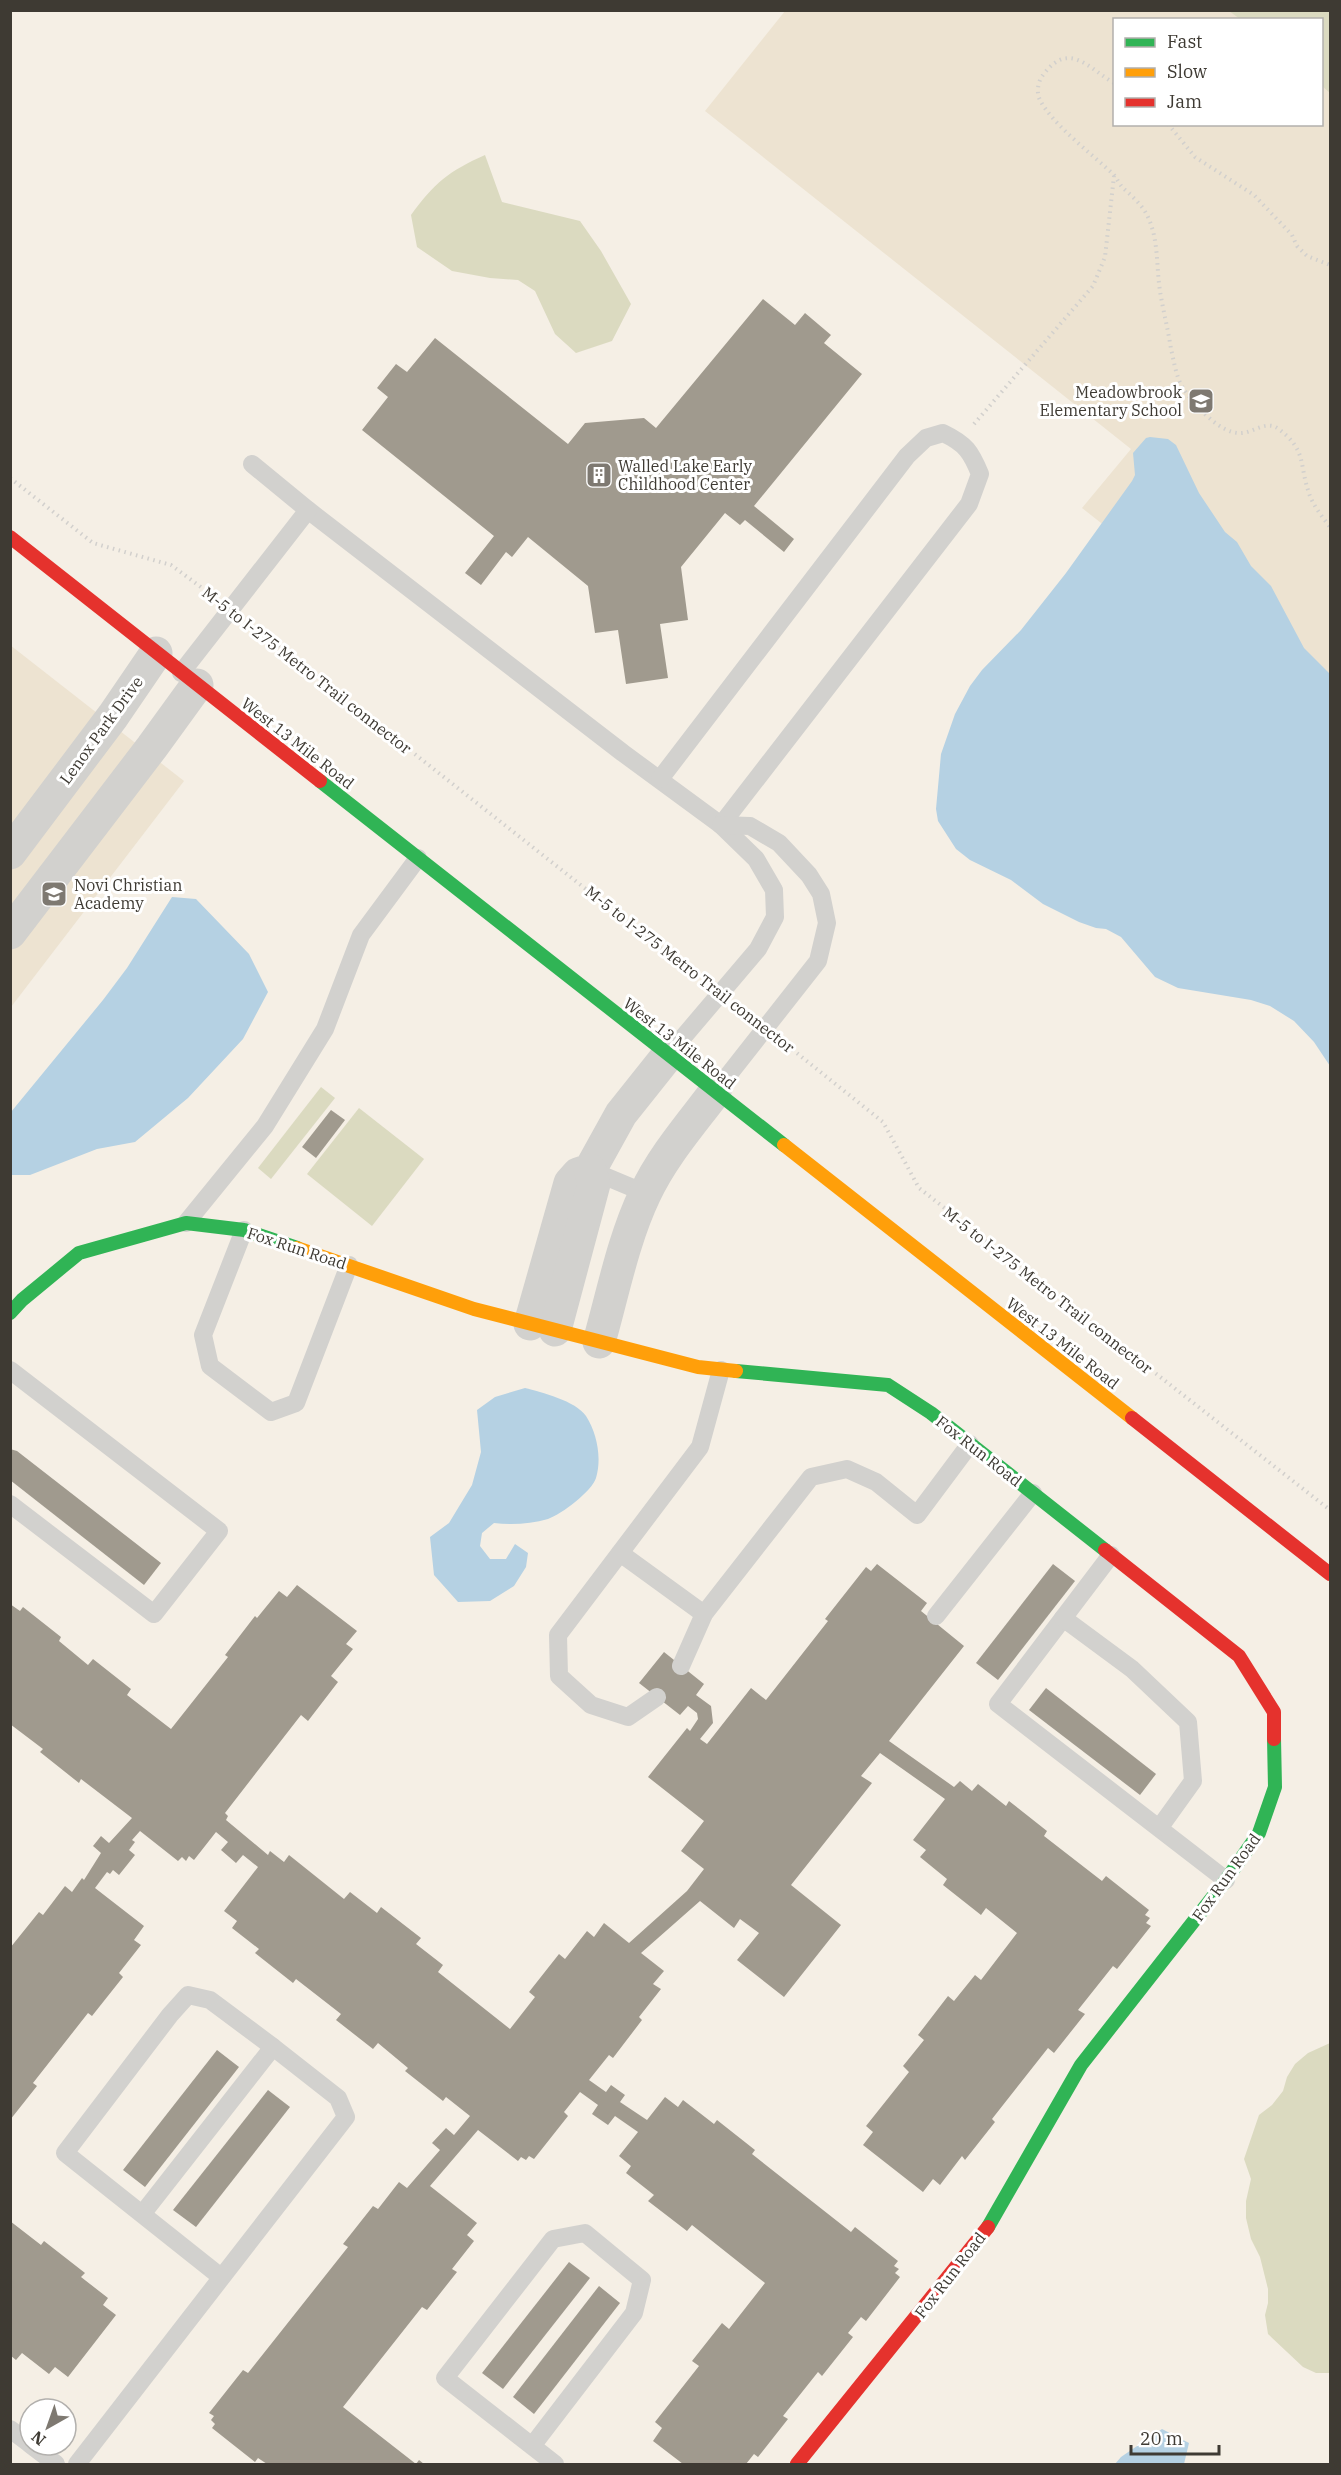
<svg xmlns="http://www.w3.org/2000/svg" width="1341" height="2475" viewBox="0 0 1341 2475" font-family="'IBM Plex Serif',serif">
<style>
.built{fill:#ede3d1;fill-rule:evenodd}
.green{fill:#dbdac0}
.water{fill:#b5d1e3}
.building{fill:#a09a8e}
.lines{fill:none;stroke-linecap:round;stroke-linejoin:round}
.path{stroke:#d2d0cd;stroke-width:4;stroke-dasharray:1.5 4.5;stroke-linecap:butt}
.lane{stroke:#d2d1ce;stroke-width:18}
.street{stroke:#d2d1ce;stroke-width:33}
.fast{stroke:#30b455;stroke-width:14}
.slow{stroke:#ff9f0a;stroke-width:14}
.jam{stroke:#e5322d;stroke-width:14}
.labels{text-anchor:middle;stroke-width:6;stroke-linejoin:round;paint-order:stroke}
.poi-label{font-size:16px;fill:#3e3a33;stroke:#fff;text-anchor:start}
.street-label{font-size:16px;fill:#3e3a33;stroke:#fff}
</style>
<rect width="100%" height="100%" fill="#f5efe5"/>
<g class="built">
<path d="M 785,11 L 1330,11 L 1330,703 L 1082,508 L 1131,449 L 705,111 ZM 1114,20 L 1322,20 L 1322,124 L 1114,124 Z"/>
<polygon points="10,645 184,781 11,1007 10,1007"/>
</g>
<g class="green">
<polygon points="1229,11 1330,11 1330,93 1322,86 1322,20 1240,19"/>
<path d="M 485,155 L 502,202 L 580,221 L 601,251 L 631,304 L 612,341 L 576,353 L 555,334 L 535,291 L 518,280 L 490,278 L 452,271 L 417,247 L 411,215 C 434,183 449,171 485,155 Z"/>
<polygon points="321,1087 335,1098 271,1179 258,1168"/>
<polygon points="359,1108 424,1159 372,1226 307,1174"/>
<polygon points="1330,2043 1330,2373 1316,2373 1303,2367 1268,2334 1265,2315 1268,2303 1268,2289 1260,2257 1251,2239 1246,2218 1246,2201 1251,2179 1244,2159 1259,2115 1272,2105 1283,2091 1287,2077 1295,2064 1308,2053"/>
</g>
<g class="water">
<polygon points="1150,437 1168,439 1176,445 1199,493 1225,532 1237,542 1251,566 1271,586 1304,648 1330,674 1330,1066 1314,1042 1294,1021 1270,1006 1251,1000 1178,988 1155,977 1121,937 1106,929 1096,928 1079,922 1043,904 1011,880 970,860 956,849 938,821 936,809 941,754 955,714 970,686 982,670 1021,630 1066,573 1132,481 1135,475 1133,453 1146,438"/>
<polygon points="172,897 196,899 249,954 268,992 243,1039 188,1098 135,1142 97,1149 30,1175 11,1175 11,1112 103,1000 127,968"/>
<path d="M 525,1388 C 541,1392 576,1401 586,1416 C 597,1433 602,1458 596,1478 C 592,1491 562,1514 548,1519 C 531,1524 511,1525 494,1523 L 482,1533 L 480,1546 L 490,1559 L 506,1559 L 515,1544 L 528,1553 L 526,1567 L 514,1586 L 490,1601 L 458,1602 L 434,1575 L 430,1537 L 449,1523 L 472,1485 L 481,1452 L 477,1410 L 495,1397 Z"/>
<polygon points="1162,2429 1189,2443 1184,2464 1115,2464 1121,2457"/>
</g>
<g class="building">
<polygon points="763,299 795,325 805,313 831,335 824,343 862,374 754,506 794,539 784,552 745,520 740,525 725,513 681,567 688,620 660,624 668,678 626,684 618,630 595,633 588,586 528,537 512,557 506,552 481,585 465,573 494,536 362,430 388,397 377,388 396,364 407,372 435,338 568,444 585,423 644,418 656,428"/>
<polygon points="331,1110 345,1120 316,1158 302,1147"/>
<polygon points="10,1449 17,1451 161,1563 144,1585 10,1480"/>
<polygon points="877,1564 927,1603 921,1611 964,1646 889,1741 954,1787 960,1781 972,1791 978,1784 1006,1806 1009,1801 1047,1831 1044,1836 1102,1881 1106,1876 1149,1910 1145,1915 1150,1918 1146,1923 1151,1926 1117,1969 1113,1966 1078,2010 1085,2014 1054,2053 1048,2048 992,2119 995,2122 965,2160 962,2156 940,2185 933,2179 923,2192 863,2145 873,2132 866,2126 909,2072 903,2066 924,2040 918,2035 948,1996 954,2001 975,1975 981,1980 1017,1933 986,1908 981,1915 943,1885 947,1879 920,1857 926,1850 913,1840 945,1799 880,1753 861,1776 872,1783 791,1885 841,1925 784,1997 737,1960 759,1933 740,1919 734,1928 700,1901 641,1953 664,1971 653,1984 661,1989 639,2017 642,2020 613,2058 609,2055 589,2080 606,2092 611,2085 625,2095 620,2102 647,2120 665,2097 678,2107 683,2100 714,2124 717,2120 755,2150 752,2154 851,2232 855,2227 898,2261 894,2266 899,2269 895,2273 900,2277 866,2321 861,2317 848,2333 853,2337 822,2376 818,2372 783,2416 788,2419 758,2457 754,2454 746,2464 683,2464 653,2441 662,2428 655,2422 699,2366 692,2361 722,2323 729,2329 765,2283 692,2225 687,2231 648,2201 654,2195 626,2173 631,2166 619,2156 638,2132 615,2116 608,2125 592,2114 598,2105 580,2092 564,2112 568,2116 534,2159 529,2156 526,2160 521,2157 518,2161 478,2130 430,2186 477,2223 467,2235 474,2241 452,2269 457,2272 427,2310 422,2307 343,2407 416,2464 419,2460 424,2464 267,2464 258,2458 255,2462 212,2428 215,2424 211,2420 214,2416 209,2413 243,2370 248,2373 348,2247 343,2244 373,2206 378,2209 399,2182 407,2188 440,2150 432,2143 446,2128 454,2135 470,2116 446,2097 443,2101 405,2071 408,2068 378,2043 373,2049 336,2020 341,2014 296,1979 293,1983 255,1953 259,1949 232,1928 237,1921 224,1911 258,1867 243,1855 236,1863 221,1850 228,1842 216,1832 194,1860 189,1856 186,1861 182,1857 178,1861 140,1831 132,1840 135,1842 129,1850 135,1855 119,1875 113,1870 110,1874 107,1872 95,1888 144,1926 134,1940 141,1945 119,1973 123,1977 92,2016 88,2013 33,2083 37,2086 10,2120 10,1948 39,1912 43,1915 65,1886 72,1892 82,1878 84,1880 101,1853 93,1846 101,1836 109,1843 132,1818 81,1779 79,1783 40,1752 43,1749 10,1724 10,1604 20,1611 23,1607 61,1637 59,1641 88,1665 93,1659 131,1689 127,1695 171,1729 228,1657 225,1655 255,1616 257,1618 279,1591 287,1597 297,1585 357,1631 346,1644 353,1649 331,1676 338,1682 308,1721 301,1715 225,1813 228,1816 226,1820 268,1855 270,1851 284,1862 289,1855 344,1899 350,1892 377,1913 381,1907 421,1938 416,1944 443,1965 438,1972 510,2029 535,1997 529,1992 559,1954 565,1959 587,1931 594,1937 604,1923 629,1943 687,1891 704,1869 681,1851 704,1821 648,1777 687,1728 690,1731 698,1719 697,1713 688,1706 680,1715 639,1683 664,1652 704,1684 696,1695 711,1706 713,1723 700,1739 707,1744 751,1688 766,1700 828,1621 825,1619 866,1567 871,1571"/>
<polygon points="1053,1564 1075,1581 998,1680 976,1663"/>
<polygon points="1046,1688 1156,1774 1140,1795 1029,1710"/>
<polygon points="217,2050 239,2067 145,2187 123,2170"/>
<polygon points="268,2090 290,2107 196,2227 173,2210"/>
<polygon points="10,2221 41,2245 44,2241 85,2273 81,2277 108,2298 103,2305 116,2315 68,2377 55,2367 49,2374 22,2353 16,2360 10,2355"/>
<polygon points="569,2262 590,2278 503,2389 482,2373"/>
<polygon points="599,2286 620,2303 534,2414 513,2397"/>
</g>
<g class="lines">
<g class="path">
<path d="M 1114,83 C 1088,68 1069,40 1043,75 C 1038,81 1036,93 1040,100 C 1053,125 1092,154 1113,174 C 1117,178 1119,184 1123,188 C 1132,196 1142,205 1147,215 C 1159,239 1156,265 1160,291 C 1163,310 1168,329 1171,349 C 1174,361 1176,377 1183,388 C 1194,404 1220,435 1242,433 C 1255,432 1267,419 1280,430 C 1307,451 1299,465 1309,493 C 1312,504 1323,518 1330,527"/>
<polyline points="1168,124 1195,157 1254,195 1292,235 1297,246 1307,256 1330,265"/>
<polyline points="974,424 1093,286 1105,257 1114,176"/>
<polyline points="10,478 93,543 171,565 213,596"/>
<polyline points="250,624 701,980"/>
<polyline points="783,1042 883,1122 919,1188 1330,1510"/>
</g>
<g class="lane">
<polyline points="252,464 308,510 623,753 721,825 756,859 774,890 775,917 758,949 668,1055"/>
<polyline points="181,673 308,510"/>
<path d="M 660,779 L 907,456 L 926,438 L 943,433 C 966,444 971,452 980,474 L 969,504 L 721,825"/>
<polyline points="715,1092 818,961 827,923 821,894 809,875 779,843 750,826 721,825"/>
<polyline points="590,1170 645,1193"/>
<polyline points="186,1223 265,1126 325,1029 361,935 418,858"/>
<polyline points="244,1230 203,1335 210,1366 271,1412 296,1403 349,1265"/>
<polyline points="10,1370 219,1531 154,1614 10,1504"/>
<polyline points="620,1553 704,1614"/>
<polyline points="1111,1555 998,1704 1226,1880"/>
<polyline points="936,1616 1033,1493"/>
<polyline points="1063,1618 1132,1669 1188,1722 1193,1781 1160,1827"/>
<polyline points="681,1666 704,1614 811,1477 847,1469 876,1482 917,1515 970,1444"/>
<polyline points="657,1697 628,1717 591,1705 559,1676 558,1635 700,1447 721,1370"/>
<polyline points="143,2213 273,2047"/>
<polyline points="10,2429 30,2444"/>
<polyline points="31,2445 56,2464"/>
<polyline points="532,2446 634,2313 642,2280 585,2233 553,2239 445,2378 555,2464"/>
<polyline points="77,2464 346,2117 338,2098 273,2047 210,2000 188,1995 170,2015 65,2153 221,2277"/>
</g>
<g class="street">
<polyline points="10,853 113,716 156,653"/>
<polyline points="10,933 152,747 197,685"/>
<polyline points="530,1324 570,1183 578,1174 590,1170 621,1114 668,1055"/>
<polyline points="555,1330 594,1184 590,1170"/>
<path d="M 599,1342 C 613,1293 623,1240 645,1194 C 662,1157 691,1124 715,1092"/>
</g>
<g class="fast">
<polyline points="320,781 784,1145"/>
<polyline points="10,1313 22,1300 79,1253 186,1223 244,1230 297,1248"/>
<polyline points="736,1371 888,1385 931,1413 1105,1550"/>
<polyline points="988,2227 1081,2065 1226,1880 1259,1833 1275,1787 1274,1739"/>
</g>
<g class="slow">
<polyline points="784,1145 1132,1418"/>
<polyline points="297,1248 474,1309 698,1367 736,1371"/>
</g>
<g class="jam">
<polyline points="10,537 320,781"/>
<polyline points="1132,1418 1330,1574"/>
<polyline points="1105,1550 1239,1656 1274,1712 1274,1739"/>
<polyline points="797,2464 988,2227"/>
</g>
</g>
<defs>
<g id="school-square" transform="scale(1.35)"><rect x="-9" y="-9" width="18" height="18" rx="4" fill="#7e7971" stroke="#fff"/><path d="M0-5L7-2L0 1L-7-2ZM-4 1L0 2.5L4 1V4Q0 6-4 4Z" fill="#fff"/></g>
<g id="building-square" transform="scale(1.35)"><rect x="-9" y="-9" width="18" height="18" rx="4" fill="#7e7971" stroke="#fff"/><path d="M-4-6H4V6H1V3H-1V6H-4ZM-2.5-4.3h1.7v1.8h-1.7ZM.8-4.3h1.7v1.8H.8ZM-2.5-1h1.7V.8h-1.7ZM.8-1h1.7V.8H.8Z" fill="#fff"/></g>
</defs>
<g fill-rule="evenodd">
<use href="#school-square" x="1201" y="401"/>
<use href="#building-square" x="599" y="475"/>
<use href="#school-square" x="54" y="894"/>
</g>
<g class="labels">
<g class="poi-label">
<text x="1182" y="398" text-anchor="end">Meadowbrook<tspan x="1182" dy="18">Elementary School</tspan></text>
<text x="618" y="472">Walled Lake Early<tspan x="618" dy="18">Childhood Center</tspan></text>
<text x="74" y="891">Novi Christian<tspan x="74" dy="18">Academy</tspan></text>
</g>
<g class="street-label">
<text transform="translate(307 670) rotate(38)" y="6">M-5 to I-275 Metro Trail connector</text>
<text transform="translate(101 730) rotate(-54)" y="6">Lenox Park Drive</text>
<text transform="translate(298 743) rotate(38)" y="6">West 13 Mile Road</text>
<text transform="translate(690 969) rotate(38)" y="6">M-5 to I-275 Metro Trail connector</text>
<text transform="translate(680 1043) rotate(38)" y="6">West 13 Mile Road</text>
<text transform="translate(297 1248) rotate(18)" y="6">Fox Run Road</text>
<text transform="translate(1048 1290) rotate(38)" y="6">M-5 to I-275 Metro Trail connector</text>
<text transform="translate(1063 1343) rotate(38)" y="6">West 13 Mile Road</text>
<text transform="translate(979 1451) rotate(38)" y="6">Fox Run Road</text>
<text transform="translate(1226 1877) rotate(-54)" y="6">Fox Run Road</text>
<text transform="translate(950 2275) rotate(-52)" y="6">Fox Run Road</text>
</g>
</g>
<rect width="1341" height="2475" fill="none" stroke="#3e3a33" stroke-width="24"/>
<rect x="1113" y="18" width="210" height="108" fill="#ffffff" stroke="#b2b0ad" stroke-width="1.5"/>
<rect x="1125" y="38" width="30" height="9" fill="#30b455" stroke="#b2b0ad" stroke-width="1.5"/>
<text x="1167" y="48" font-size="18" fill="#3e3a33">Fast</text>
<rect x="1125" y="68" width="30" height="9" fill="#ff9f0a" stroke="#b2b0ad" stroke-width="1.5"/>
<text x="1167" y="78" font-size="18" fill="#3e3a33">Slow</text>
<rect x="1125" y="98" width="30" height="9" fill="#e5322d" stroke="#b2b0ad" stroke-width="1.5"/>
<text x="1167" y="108" font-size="18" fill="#3e3a33">Jam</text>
<g transform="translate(48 2427) rotate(220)"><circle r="28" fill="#ffffff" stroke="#b2b0ad" stroke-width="1.5"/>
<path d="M0-4.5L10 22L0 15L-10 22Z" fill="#7e7971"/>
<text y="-9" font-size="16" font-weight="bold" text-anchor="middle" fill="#3e3a33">N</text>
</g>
<path d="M1131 2445v9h88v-9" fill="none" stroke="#3e3a33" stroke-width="3"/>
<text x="1140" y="2445" font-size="18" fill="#3e3a33" stroke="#ffffff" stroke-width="4.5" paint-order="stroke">20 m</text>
</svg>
